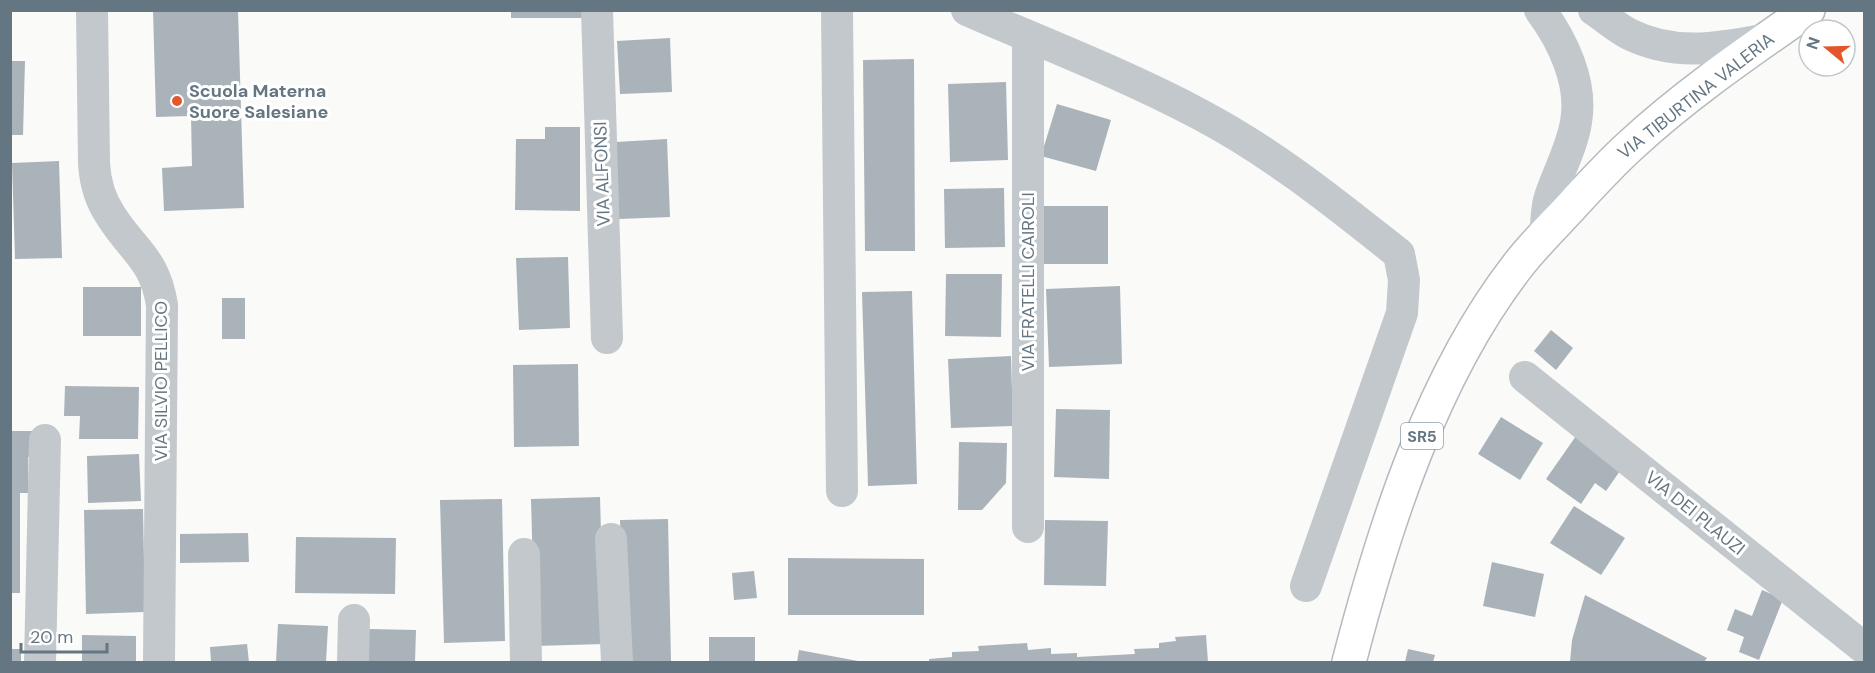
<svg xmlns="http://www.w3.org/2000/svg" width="1875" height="673" viewBox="0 0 1875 673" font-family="'DM Sans',sans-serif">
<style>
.building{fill:#aab3b9}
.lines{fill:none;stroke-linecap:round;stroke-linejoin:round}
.primary-casing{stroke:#b5babe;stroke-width:36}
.minor{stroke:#c3c8cc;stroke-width:32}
.primary{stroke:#fff;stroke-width:33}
.poi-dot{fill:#e4572e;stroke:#fff;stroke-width:2}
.labels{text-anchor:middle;stroke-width:6;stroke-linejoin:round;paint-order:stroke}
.shield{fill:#fff;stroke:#939fa8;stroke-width:1.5}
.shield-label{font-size:16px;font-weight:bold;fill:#657683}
.poi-label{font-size:18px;font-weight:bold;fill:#657683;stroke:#fff;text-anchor:start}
.street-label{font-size:18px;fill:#657683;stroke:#fff}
</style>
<rect width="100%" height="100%" fill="#fafaf8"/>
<g class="building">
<polygon points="153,10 238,10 244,208 164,211 162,168 192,166 191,116 156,117"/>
<rect x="511" y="10" width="71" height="8"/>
<polygon points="670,38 672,92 620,94 617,41"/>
<polygon points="914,59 915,251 865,251 863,60"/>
<polygon points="10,61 25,61 23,135 10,135"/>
<polygon points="1006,82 1008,160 950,162 948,84"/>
<polygon points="1057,104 1111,120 1096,171 1041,156"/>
<polygon points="545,127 580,127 580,211 515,210 516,139 545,139"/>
<polygon points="667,139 670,217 619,219 616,142"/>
<polygon points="59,161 62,258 15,259 12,163"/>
<polygon points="1004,188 1005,247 945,248 944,189"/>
<rect x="1042" y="206" width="66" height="58"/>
<polygon points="568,257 570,328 519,330 516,258"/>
<polygon points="946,274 1002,274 1001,337 945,336"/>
<polygon points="1120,286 1122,364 1049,367 1046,289"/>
<rect x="83" y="287" width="58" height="49"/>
<polygon points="912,291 917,484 868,486 862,292"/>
<rect x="222" y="298" width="23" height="41"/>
<polygon points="1551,330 1573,348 1556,370 1534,351"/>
<polygon points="1011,356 1013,426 951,428 948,359"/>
<polygon points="578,364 579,446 514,447 513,365"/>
<polygon points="65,386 139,387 138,439 79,439 80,416 64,416"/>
<polygon points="1056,409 1110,410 1109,479 1054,477"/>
<polygon points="1501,417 1543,443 1520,480 1478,454"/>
<polygon points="10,431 40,431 40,457 28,457 28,493 20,493 20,593 10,593"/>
<polygon points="1576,436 1622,468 1606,491 1595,483 1581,504 1546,479"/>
<polygon points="959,442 1007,443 1006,483 982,510 958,510"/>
<polygon points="139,454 141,501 88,503 87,456"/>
<polygon points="600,497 604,644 535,646 531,499"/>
<polygon points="502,499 505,641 444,643 440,500"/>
<polygon points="1574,506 1625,538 1601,575 1550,543"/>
<polygon points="143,509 145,612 86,614 84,510"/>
<polygon points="668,519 671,662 624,662 620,520"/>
<polygon points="1045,520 1108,521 1106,586 1044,585"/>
<polygon points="248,533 249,562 180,563 180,534"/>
<polygon points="296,537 396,538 395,594 295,593"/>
<polygon points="788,558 924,559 924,615 788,615"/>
<polygon points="1492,562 1544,574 1535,617 1483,606"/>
<polygon points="754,571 757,598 734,600 732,573"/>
<polygon points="1762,590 1783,599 1759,660 1739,652 1744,637 1727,630 1735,609 1752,616"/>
<polygon points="1585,595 1707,658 1704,662 1570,662 1572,640"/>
<polygon points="278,624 328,626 326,662 276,662"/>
<polygon points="369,629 416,630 415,662 368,662"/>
<polygon points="82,635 136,636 136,662 82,662"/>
<polygon points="1206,635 1208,662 929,662 929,659 952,657 952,652 979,651 978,646 1027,643 1028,650 1051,648 1051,654 1077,653 1077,657 1135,654 1134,649 1159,648 1159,643 1176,641 1175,637"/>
<rect x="709" y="637" width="46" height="25"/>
<polygon points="247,644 249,662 211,662 210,647"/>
<rect x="10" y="649" width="11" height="13"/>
<polygon points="1408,649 1435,655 1433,662 1405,662"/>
<polygon points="799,650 858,661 858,662 797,662"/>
</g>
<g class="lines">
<g class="primary-casing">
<path id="primary" d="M 1349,662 C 1384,527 1432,375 1519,264 C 1534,245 1551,228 1568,210 C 1588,188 1609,165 1631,145 C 1685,95 1748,52 1808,10"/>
</g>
<g class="minor">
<path d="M 92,10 L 94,163 C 95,182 100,200 111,216 C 133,251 155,259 162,305 L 159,662"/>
<polyline points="597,10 607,338"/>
<polyline points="837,10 842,491"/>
<path d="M 967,10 C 1045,44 1126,75 1201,115 C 1273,153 1336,204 1399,254 L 1404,280 L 1402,313 L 1306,586"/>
<path d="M 1540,10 C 1563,41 1583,83 1576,122 C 1572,148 1558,172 1550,197 C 1546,208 1547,222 1545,234"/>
<path d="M 1594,10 C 1606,18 1617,28 1629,34 C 1675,57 1719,48 1767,39"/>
<polyline points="1525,377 1864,648"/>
<polyline points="1028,527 1028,37"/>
<polyline points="611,539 617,662"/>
<polyline points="524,554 526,662"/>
<polyline points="40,662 45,440"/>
<polyline points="353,662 354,620"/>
</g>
<use href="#primary" class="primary"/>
</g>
<circle class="poi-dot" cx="177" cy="101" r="6"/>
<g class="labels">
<rect class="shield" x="1401" y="423" width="42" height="26" rx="4.5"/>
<g class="shield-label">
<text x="1422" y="442">SR5</text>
</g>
<g class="poi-label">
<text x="189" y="97">Scuola Materna<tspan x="189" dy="21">Suore Salesiane</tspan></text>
</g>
<g class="street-label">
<text transform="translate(1696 96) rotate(-38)" y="6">VIA TIBURTINA VALERIA</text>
<text transform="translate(602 174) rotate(-92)" y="6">VIA ALFONSI</text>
<text transform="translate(1028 282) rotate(-90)" y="6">VIA FRATELLI CAIROLI</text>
<text transform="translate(161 381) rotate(-90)" y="6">VIA SILVIO PELLICO</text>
<text transform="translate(1695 513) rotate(39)" y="6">VIA DEI PLAUZI</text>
</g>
</g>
<rect width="1875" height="673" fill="none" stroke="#657683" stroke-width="24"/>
<g transform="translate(1827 48) rotate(289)"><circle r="28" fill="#ffffff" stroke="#c1c8cd" stroke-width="1.5"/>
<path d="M0-4.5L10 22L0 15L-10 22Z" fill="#e4572e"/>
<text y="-9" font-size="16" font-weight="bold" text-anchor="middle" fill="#657683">N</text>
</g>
<path d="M21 643v9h86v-9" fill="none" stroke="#657683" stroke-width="3"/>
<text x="30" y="643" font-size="18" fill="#657683" stroke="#ffffff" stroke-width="4.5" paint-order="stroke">20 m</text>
</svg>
